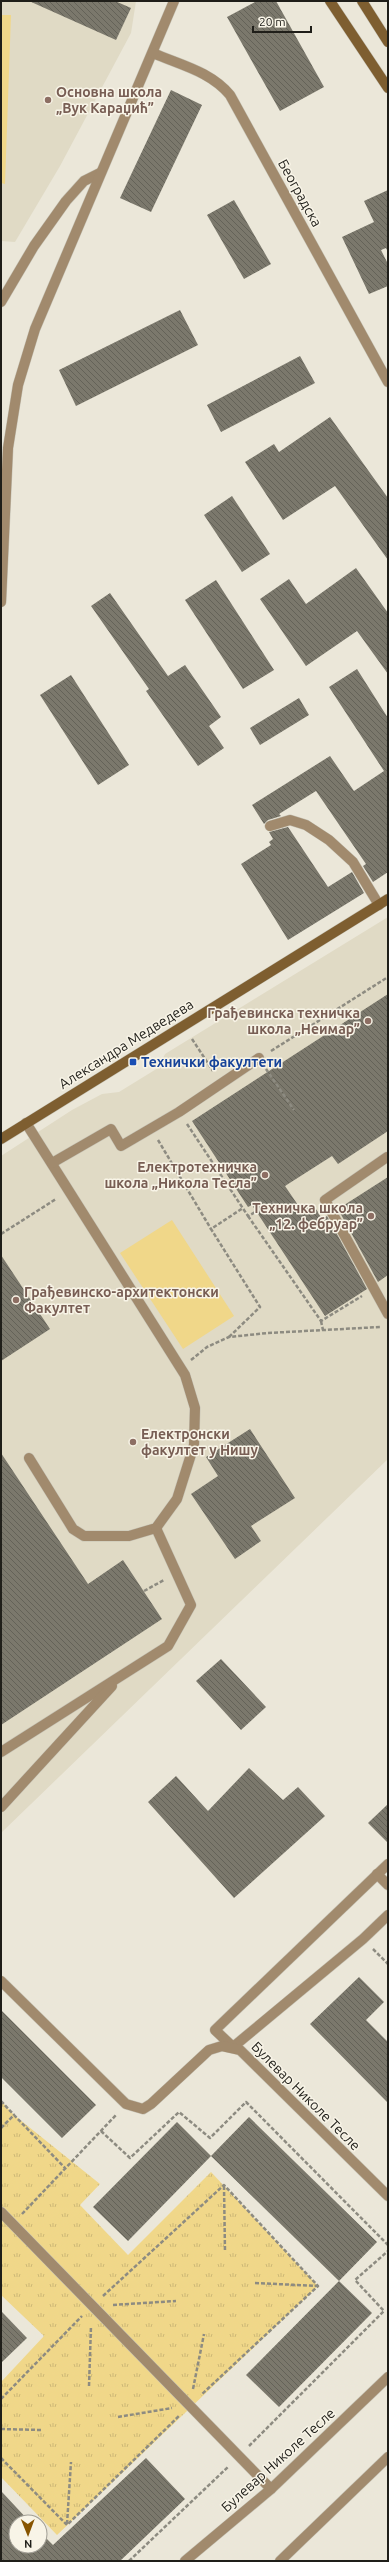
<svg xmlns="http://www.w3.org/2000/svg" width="389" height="2562" viewBox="0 0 389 2562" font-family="Ubuntu,sans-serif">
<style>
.built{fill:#e0dac5}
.grass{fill:url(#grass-tufts)}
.pitch{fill:#f0d789}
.building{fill:url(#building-back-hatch)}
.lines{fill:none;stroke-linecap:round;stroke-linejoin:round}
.lane-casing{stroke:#c6c3b6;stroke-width:11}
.street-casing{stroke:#c6c3b6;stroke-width:11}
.secondary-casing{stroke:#c6c3b6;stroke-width:11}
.path{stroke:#8d8b81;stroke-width:2.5;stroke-dasharray:4 2;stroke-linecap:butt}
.lane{stroke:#a18a6d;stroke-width:10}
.street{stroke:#a18a6d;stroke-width:10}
.secondary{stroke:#7e5e30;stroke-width:10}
.education-dot{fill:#8d6e63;stroke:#f8f4e7;stroke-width:1.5}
.transit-dot{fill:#1a4fb4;stroke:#f8f4e7;stroke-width:1.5}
.labels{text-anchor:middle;stroke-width:3;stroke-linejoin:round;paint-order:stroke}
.education-label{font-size:14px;font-weight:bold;fill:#785e54;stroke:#f8f4e7;text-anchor:start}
.street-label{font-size:14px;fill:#1f1e19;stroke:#f8f4e7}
.transit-label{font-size:14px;font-weight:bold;fill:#164399;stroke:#f8f4e7;text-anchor:start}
</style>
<defs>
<pattern id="grass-tufts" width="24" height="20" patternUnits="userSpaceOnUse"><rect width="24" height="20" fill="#f0d789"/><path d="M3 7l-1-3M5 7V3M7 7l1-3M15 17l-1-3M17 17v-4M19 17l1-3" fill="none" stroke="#cdb876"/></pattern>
<pattern id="building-back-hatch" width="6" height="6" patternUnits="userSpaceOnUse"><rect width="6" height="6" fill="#7b786c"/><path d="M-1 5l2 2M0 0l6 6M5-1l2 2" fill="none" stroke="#646258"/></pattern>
</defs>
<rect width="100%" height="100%" fill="#ebe7d9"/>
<g class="built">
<polygon points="1,1 136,1 131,33 60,166 15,242 1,241"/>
<polygon points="388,917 388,1459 1,1833 1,1156 72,1110 102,1094 119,1092 158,1068 165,1054"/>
</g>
<polygon class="grass" points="1,2101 14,2115 100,2184 80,2205 128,2255 211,2172 318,2286 57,2535 1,2477 1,2382 44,2336 1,2295"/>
<g class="pitch">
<polygon points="1,15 11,15 5,184 1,183"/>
<polygon points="172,1220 234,1316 183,1349 120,1253"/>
</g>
<g class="building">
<polygon points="29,1 115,1 131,8 116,40"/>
<polygon points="257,1 276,1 324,87 280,111 227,17"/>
<polygon points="171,90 202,105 151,212 120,198"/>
<polygon points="388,190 388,252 386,248 381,250 388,264 388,286 369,294 342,237 374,222 364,201"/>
<polygon points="234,200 271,264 244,279 207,215"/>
<polygon points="180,310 198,345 76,406 59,370"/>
<polygon points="300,356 315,383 221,432 207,405"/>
<polygon points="330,417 388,498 388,560 335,486 283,520 245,462 274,444 279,452"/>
<polygon points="232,496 270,554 242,572 204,515"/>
<polygon points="356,568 388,613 388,674 357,631 306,666 260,599 289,579 306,604"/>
<polygon points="216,580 274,670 243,689 185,600"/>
<polygon points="110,593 168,676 185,665 221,717 209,726 224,748 198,766 146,691 149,689 91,606"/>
<polygon points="357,669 388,718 388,872 373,882 363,866 366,864 316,791 279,814 281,816 268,820 264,824 252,805 330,756 354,791 384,771 329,687"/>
<polygon points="71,675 129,765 98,785 40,695"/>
<polygon points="299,698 309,715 260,745 250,728"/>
<polygon points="288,827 328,887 352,872 364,893 288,940 241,864 271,845 269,842 273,839 269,832"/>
<polygon points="388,994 388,1131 338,1164 332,1156 285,1186 302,1211 313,1204 322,1219 327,1216 367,1289 325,1316 252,1205 248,1207 192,1121"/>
<polygon points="388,1177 388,1275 378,1282 338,1209"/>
<polygon points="1,1255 50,1329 1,1361"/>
<polygon points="250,1429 295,1498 251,1526 261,1541 235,1559 191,1494 218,1476 206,1457"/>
<polygon points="1,1453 88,1584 123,1560 162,1619 1,1725"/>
<polygon points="221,1659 266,1707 241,1730 196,1681"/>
<polygon points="249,1768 283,1800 298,1787 325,1816 234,1898 148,1802 176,1776 208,1811"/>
<polygon points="388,1804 388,1843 368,1823"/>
<polygon points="359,1977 384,2002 366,2020 388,2042 388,2103 310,2024"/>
<polygon points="1,2010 96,2105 62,2138 1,2077"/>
<polygon points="249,2117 377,2242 339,2281 211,2156"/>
<polygon points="177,2122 211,2156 128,2241 93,2207"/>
<polygon points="339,2281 372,2313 279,2407 246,2375"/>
<polygon points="1,2311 27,2338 1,2363"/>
<polygon points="146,2458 185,2499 120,2561 1,2561 1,2491 30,2522 16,2522 16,2546 40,2546 40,2532 53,2545"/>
</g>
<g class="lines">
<g class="lane-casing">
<g id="lane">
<polyline points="1,302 34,246 66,201 84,181 100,173"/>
<polyline points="1,602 8,448 18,385 35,329 174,1"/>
<polyline points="270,826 290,820 306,825 329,840 353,862 379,905"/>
<polyline points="26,1123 185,1375 195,1408 194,1445 177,1499 156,1528 129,1536 84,1536 73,1529 29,1458"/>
<polyline points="387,1157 325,1200 388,1314"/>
<polyline points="52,1163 111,1129 121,1146 179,1112 259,1058"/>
<polyline points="1,1752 168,1646 191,1605 156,1528"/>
<polyline points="1,1807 112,1686"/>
<polyline points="280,2561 388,2457"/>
</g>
</g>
<g class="street-casing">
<g id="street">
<path d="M 153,53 C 180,65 210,71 230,95 L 388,382"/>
<polyline points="388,1864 215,2030 233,2047 363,1939 388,1915"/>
<polyline points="377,1874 388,1885"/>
<polyline points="1,1981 126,2104 143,2109 151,2104 209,2050 222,2046 240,2050 388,2196"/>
<polyline points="1,2212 271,2489"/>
<polyline points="185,2561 271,2489 388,2377"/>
</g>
</g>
<g class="secondary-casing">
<g id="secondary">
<polyline points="330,1 388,88"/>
<polyline points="362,1 388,42"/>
<polyline points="1,1139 388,899"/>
</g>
</g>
<g class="path">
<polyline points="192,1039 213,1071"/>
<polyline points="271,1051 388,977"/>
<polyline points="266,1069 294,1110"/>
<polyline points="187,1124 248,1216 274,1202"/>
<polyline points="158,1140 211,1229"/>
<polyline points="248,1216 321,1321 362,1296"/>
<polyline points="1,1234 56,1199"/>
<polyline points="321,1321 323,1330"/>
<polyline points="229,1337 260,1307 211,1229 243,1208"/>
<polyline points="191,1360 207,1347 229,1337 268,1333 380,1327"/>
<polyline points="144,1591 164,1580"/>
<polyline points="373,1949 388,1964"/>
<polyline points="1,2101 14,2115"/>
<polyline points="1,2128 14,2115 65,2168"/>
<polyline points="101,2131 130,2158 179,2112 210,2138 246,2102 388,2245"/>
<polyline points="224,2186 225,2252"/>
<polyline points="22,2214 116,2115"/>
<polyline points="255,2283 318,2286"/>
<polyline points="103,2296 224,2185 318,2286 201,2395"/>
<polyline points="113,2305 176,2301"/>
<polyline points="89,2386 91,2326"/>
<polyline points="193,2389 204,2334"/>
<polyline points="1,2399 82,2316"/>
<polyline points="118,2417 172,2408"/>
<polyline points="1,2429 42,2430"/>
<polyline points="249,2446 384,2311 355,2280 388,2251"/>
<polyline points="1,2458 67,2525 180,2415"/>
<polyline points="67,2524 71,2462"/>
<polyline points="129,2561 229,2466"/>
</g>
<use href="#lane" class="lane"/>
<use href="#street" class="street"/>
<use href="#secondary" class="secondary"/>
</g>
<g class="education-dot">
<circle cx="48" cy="100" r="4"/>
<circle cx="368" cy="1021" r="4"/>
<circle cx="265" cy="1175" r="4"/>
<circle cx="371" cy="1216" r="4"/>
<circle cx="16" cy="1300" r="4"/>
<circle cx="133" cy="1442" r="4"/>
</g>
<rect class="transit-dot" x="129" y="1058" width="8" height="8" rx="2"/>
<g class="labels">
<g class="education-label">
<text x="56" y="97">Основна школа<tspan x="56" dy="16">„Вук Караџић”</tspan></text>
<text x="360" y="1018" text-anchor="end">Грађевинска техничка<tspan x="360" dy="16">школа „Неимар”</tspan></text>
<text x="257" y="1172" text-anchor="end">Електротехничка<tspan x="257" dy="16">школа „Никола Тесла”</tspan></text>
<text x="363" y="1213" text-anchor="end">Техничка школа<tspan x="363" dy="16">„12. фебруар”</tspan></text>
<text x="24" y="1297">Грађевинско-архитектонски<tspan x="24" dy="16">Факултет</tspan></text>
<text x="141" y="1439">Електронски<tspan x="141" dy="16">факултет у Нишу</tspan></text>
</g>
<g class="street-label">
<text transform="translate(300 193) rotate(61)" y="5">Београдска</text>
<text transform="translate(126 1044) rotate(-32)" y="5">Александра Медведева</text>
<text transform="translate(306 2096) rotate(45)" y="5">Булевар Николе Тесле</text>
<text transform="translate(278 2460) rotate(-42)" y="5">Булевар Николе Тесле</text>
</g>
<g class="transit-label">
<text x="141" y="1067">Технички факултети</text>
</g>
</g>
<rect width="389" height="2562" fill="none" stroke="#1f1e19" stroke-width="4"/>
<g transform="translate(28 2534) rotate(179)"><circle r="19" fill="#f8f4e7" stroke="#a19e95"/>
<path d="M0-3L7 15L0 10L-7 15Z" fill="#875400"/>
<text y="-6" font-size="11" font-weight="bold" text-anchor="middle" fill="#1f1e19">N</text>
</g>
<path d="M253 26v6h58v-6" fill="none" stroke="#1f1e19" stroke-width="2"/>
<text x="259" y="26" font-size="12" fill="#1f1e19" stroke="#f8f4e7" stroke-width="3" paint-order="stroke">20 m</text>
</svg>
